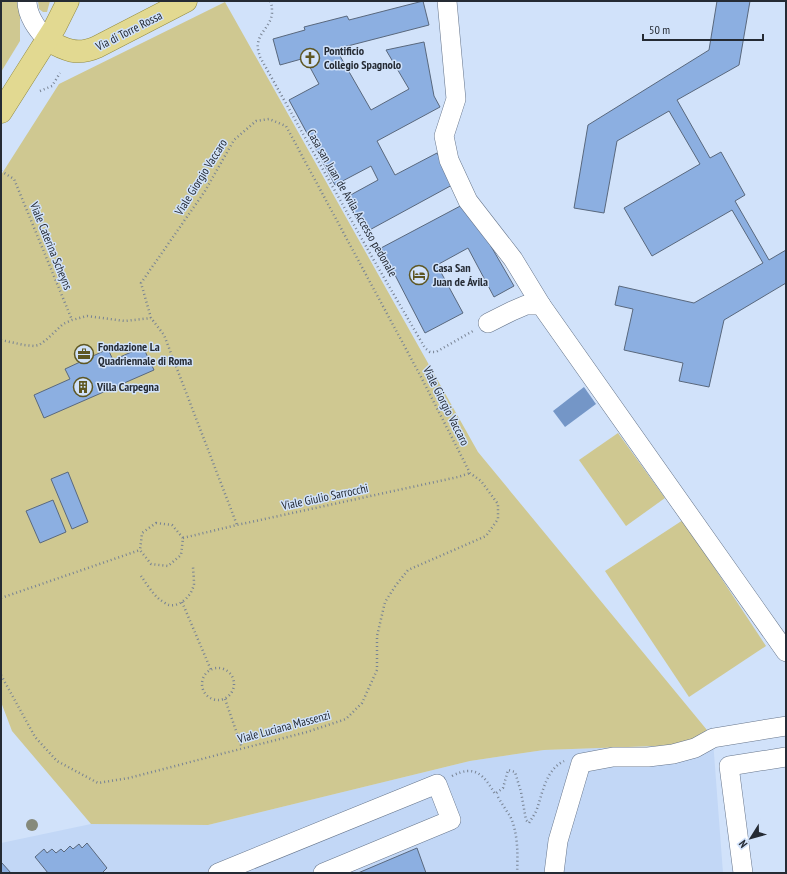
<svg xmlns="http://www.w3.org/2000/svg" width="787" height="874" viewBox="0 0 787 874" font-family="'PT Sans Narrow',sans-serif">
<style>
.built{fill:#c2d7f6}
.green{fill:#cfc891}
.water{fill:#7496c7}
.building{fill:#8cafe1;stroke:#59687d}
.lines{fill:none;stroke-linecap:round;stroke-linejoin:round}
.minor-casing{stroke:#66758b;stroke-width:20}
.major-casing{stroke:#938b40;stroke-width:23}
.path{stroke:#788393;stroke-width:2.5;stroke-dasharray:1 3;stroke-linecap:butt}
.minor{stroke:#fff;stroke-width:19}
.major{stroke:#e2d991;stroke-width:22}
.tree{fill:#868a7a}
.labels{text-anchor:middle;stroke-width:3;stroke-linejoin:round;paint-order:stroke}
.street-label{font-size:12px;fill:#252b34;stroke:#d1e2fa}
.poi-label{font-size:12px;font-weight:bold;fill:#252b34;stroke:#d1e2fa;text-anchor:start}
</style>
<rect width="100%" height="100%" fill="#d1e2fa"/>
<polygon class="built" points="712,727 723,873 1,873 1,843 91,824 208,825 470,761 544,750 684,745"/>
<g class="green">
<polygon points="1,1 20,1 20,41 1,72"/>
<polygon points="38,1 50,1 47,12 43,12 39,9"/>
<polygon points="225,2 478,452 707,730 684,745 544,750 470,761 208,825 91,824 12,731 1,702 1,175 59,84"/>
<polygon points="618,433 665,498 626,526 579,460"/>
<polygon points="683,520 766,646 689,697 605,571"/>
</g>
<polygon class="water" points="584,387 596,404 565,427 553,411"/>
<g class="building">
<polygon points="423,1 429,25 336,49 371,110 409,89 386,50 424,42 434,96 440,107 377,141 395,175 437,153 454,184 364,233 345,198 378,180 371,166 335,185 289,100 319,84 305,58 280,65 273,39 305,30 304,27 347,16 349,20"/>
<polygon points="717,1 750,1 739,65 677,100 710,158 721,152 745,195 735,201 769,260 786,250 786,283 724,320 709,387 679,381 683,363 624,350 633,309 615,305 619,286 694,303 763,263 732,210 652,256 624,208 700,164 669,111 617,141 604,213 574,208 588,125 709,50"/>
<polygon points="466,203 514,286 494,297 468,248 437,265 463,313 425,333 381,248"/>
<polygon points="143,347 154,370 44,418 34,395 70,379 65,369 108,349 113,360"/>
<polygon points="68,472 88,522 72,529 51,479"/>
<polygon points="53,500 66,532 40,543 26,511"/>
<polygon points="87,843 107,868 102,873 48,873 35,857 44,849 47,853 52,849 56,853 61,849 64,852 70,846 73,849 79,844 82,848"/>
<polygon points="417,848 426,873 358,873"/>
<polygon points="2,863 11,873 1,873 1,864"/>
</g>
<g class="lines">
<g class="minor-casing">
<g id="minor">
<path d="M 27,1 C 27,16 37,29 47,40"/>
<polyline points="447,1 456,99 444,136 449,160 468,201 513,259 541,305"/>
<polyline points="488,323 512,311 526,305 541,305 786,652"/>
<polyline points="218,873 437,784 451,820 323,873"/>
<polyline points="554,873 558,841 581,763 613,757 648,757 673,754 695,748 713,738 786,726"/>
<polyline points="743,873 729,766 786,757"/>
</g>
</g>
<g class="major-casing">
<g id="major">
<path d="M 47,40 C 65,50 77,56 97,47 L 186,1"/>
<polyline points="1,112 55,27 68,1"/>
</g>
</g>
<g class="path">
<path d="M 270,1 C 272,5 272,8 272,13 C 271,26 259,32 258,44 C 257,48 259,53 260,57 L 372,257 L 425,348 L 430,352 L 436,352 L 473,331"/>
<polyline points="40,91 52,86 60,73"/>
<polyline points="1,171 14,179 72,320"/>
<polyline points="1,340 24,345 34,346 39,345 46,340 63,324 72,320 87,316 125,321 151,318"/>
<polygon points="156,523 172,525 183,538 181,555 168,566 151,564 140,550 142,533"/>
<polyline points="183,538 237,525 458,477 470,473"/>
<path d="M 141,576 C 146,583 152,593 159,599 C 162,601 166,604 169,605 C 181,607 192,595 194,584 C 194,578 193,571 193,565"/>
<polyline points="1,598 140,550"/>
<polyline points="182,602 211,670"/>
<circle cx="218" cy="684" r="16"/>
<polyline points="1,675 35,737 57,761 98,783 129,778 221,754 307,732 346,719 362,703 377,670 377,636 385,602 396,585 408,570 486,536 498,519 498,504 481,481 470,473 420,375 286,126 269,119 256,121 234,140 205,191 141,283 151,318 164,335 237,525"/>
<polyline points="225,699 242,748"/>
<path d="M 452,776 C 475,764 484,775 495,794 L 503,788 L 508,770 L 515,772 L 521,792 L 526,820 L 529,823 C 532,818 535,814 537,809 C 543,791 546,770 564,761"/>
<path d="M 498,797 C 502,804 506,810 510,816 C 518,832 518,855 517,873"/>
</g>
<use href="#minor" class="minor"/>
<use href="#major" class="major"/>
</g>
<circle class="tree" cx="32" cy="825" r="6"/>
<defs>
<g id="church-ring" transform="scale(1)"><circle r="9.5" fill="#d1e2fa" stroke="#5e5723" stroke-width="1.5"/><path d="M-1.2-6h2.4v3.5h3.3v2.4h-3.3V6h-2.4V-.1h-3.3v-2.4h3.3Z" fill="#5e5723"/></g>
<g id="hotel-ring" transform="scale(1)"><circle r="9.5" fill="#d1e2fa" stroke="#5e5723" stroke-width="1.5"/><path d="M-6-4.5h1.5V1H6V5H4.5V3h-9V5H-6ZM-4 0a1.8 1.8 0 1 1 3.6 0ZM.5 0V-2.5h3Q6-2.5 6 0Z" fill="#5e5723"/></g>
<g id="office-ring" transform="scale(1)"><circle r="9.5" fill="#d1e2fa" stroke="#5e5723" stroke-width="1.5"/><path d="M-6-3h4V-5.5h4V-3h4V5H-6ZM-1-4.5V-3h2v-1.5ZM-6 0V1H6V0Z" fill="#5e5723"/></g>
<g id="building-ring" transform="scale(1)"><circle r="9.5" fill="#d1e2fa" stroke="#5e5723" stroke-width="1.5"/><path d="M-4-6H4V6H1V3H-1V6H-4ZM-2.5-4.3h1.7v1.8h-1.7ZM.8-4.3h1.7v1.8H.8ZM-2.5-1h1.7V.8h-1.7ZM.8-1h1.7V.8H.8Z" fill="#5e5723"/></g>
</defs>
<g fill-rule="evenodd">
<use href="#church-ring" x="310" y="58"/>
<use href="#hotel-ring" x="419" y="275"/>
<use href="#office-ring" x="84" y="354"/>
<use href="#building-ring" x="83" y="387"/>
</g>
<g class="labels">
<g class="street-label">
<text transform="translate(129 31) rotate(-27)" y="4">Via di Torre Rossa</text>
<text transform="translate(201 177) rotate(-58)" y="4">Viale Giorgio Vaccaro</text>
<text transform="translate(352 203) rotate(60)" y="4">Casa san Juan de Avila. Accesso pedonale</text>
<text transform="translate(51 246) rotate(68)" y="4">Viale Caterina Scheyns</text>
<text transform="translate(446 406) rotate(63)" y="4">Viale Giorgio Vaccaro</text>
<text transform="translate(325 497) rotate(-12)" y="4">Viale Giulio Sarrocchi</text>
<text transform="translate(284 727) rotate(-15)" y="4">Viale Luciana Massenzi</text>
</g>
<g class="poi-label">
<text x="324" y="55">Pontificio<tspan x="324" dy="14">Collegio Spagnolo</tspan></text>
<text x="433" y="272">Casa San<tspan x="433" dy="14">Juan de Ávila</tspan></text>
<text x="98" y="351">Fondazione La<tspan x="98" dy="14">Quadriennale di Roma</tspan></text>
<text x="97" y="391">Villa Carpegna</text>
</g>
</g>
<rect width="787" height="874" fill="none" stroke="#252b34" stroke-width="4"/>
<g transform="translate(751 838) rotate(233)" stroke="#d1e2fa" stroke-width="3" paint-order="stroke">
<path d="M0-3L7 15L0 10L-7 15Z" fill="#252b34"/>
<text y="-6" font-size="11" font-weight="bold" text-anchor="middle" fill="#252b34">N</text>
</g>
<path d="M643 34v6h120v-6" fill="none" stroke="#252b34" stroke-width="2"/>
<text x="649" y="34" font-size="12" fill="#252b34" stroke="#d1e2fa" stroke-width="3" paint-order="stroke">50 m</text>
</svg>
